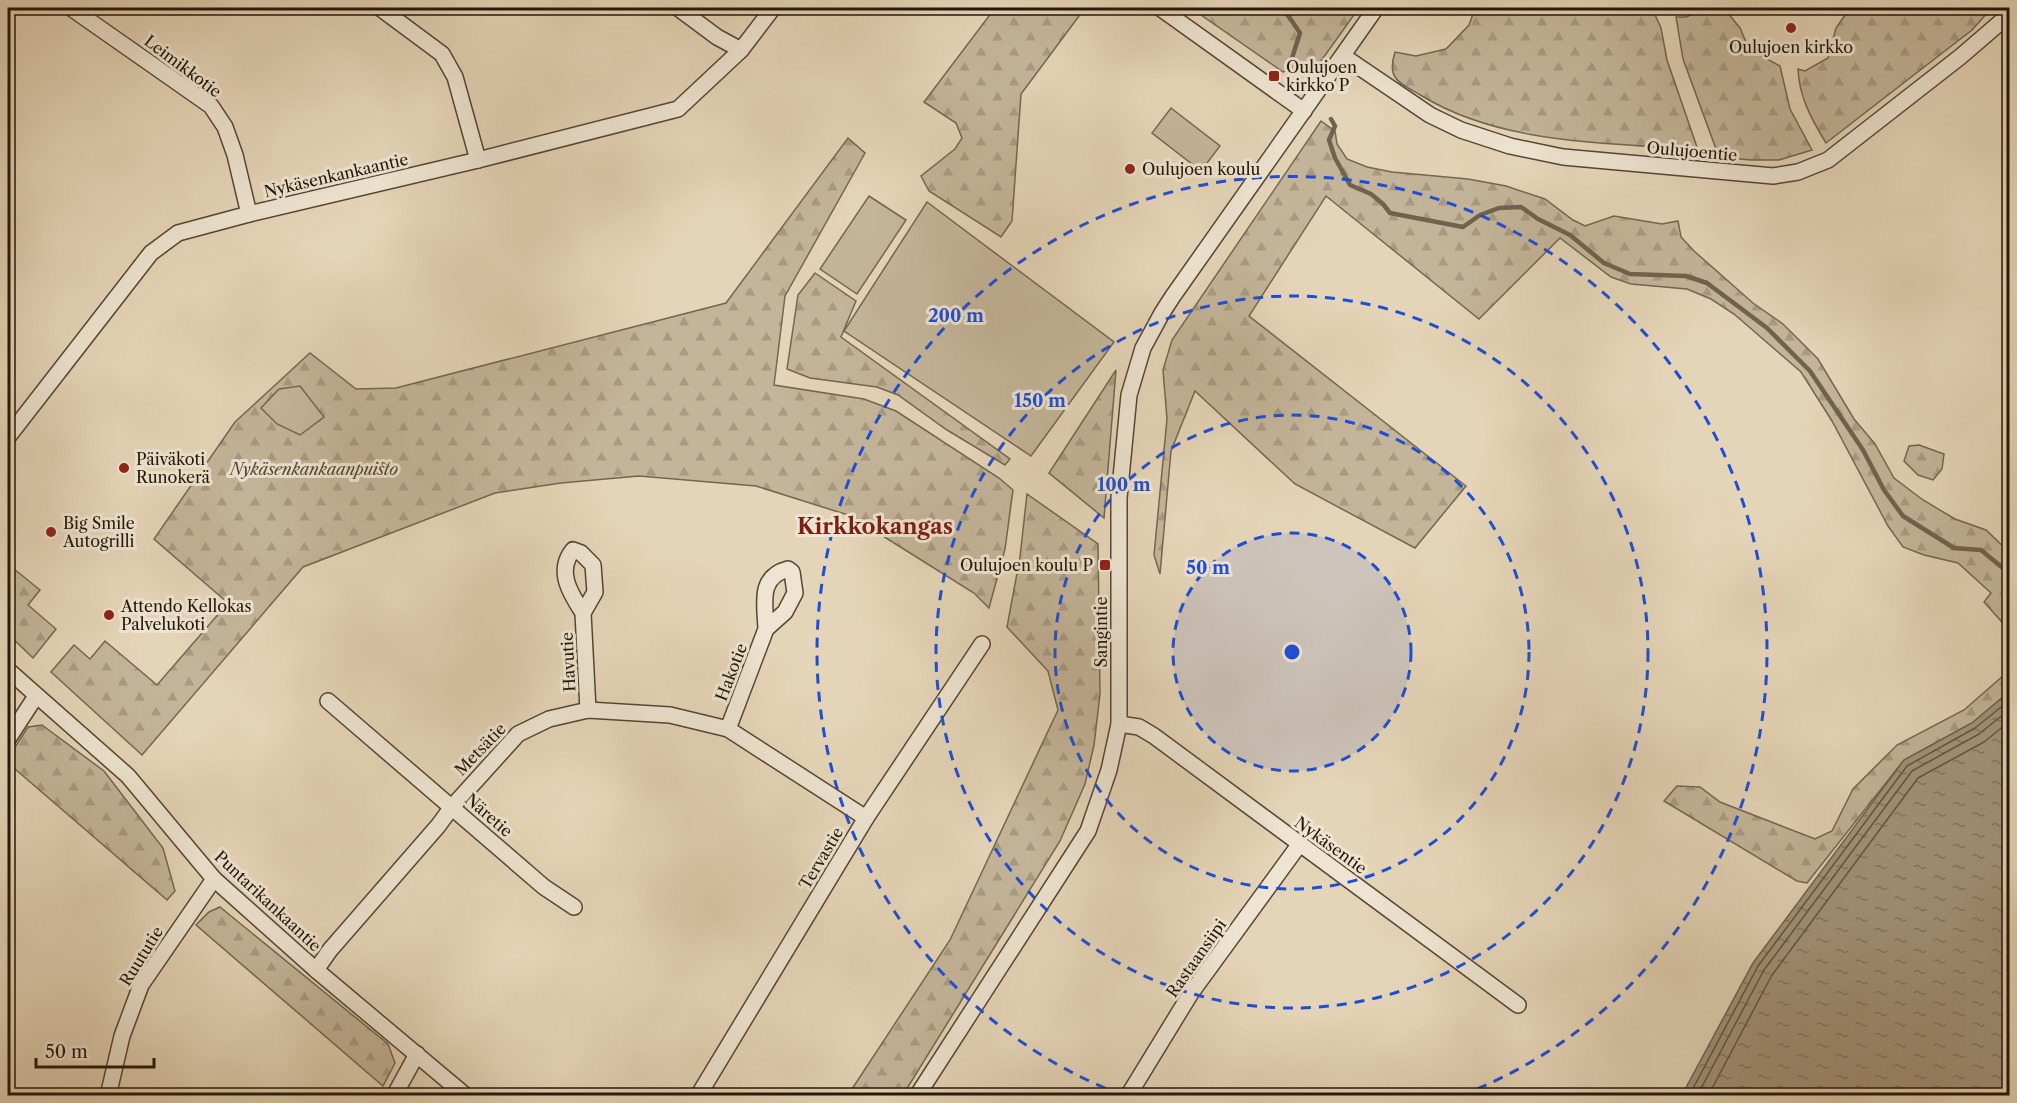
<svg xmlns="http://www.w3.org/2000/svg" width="2017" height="1103" viewBox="0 0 2017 1103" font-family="'Libre Caslon Text',serif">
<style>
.forest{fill:url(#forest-firs);stroke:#746652;stroke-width:1.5}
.park{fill:#c4b59a;stroke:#746652;stroke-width:1.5}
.water{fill:url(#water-ripples);stroke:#70624e;stroke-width:1.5}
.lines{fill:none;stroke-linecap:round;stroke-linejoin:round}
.shore{stroke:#635542;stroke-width:1.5}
.stream{stroke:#70624e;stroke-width:4.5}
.street-casing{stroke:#544635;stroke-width:18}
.street{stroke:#eee4d1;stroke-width:15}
.ring{fill:none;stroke:#1d4ed8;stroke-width:3;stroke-dasharray:10 8}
.poi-dot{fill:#8f2418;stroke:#eee4d1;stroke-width:2}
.labels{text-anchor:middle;stroke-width:6;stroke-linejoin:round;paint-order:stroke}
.poi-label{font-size:16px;fill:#231609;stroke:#eee4d1;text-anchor:start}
.street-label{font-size:16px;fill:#231609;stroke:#eee4d1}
.park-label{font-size:16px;font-style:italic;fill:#534634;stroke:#eee4d1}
.district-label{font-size:22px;font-weight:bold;fill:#7a1f14;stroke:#eee4d1}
.centre{fill:#1d4ed8;stroke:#eee4d1;stroke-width:3}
.ring-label{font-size:18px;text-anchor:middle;font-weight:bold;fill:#1d4ed8;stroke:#eee4d1;stroke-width:6;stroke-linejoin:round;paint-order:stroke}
</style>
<defs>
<pattern id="forest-firs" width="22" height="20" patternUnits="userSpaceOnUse" patternTransform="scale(1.5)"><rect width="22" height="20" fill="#c4b59a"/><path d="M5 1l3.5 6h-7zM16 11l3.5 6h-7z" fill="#a89b83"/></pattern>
<pattern id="water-ripples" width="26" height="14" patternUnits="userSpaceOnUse" patternTransform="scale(1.5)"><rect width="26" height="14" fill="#a3947c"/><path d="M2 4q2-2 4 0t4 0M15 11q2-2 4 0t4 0" fill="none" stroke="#847864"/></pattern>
</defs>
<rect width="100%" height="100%" fill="#e5d5b8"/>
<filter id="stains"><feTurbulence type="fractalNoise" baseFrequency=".00333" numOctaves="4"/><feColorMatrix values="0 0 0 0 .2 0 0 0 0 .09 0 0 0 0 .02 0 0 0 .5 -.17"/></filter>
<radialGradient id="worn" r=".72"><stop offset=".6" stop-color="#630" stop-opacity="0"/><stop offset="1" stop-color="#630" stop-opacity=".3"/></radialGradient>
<g class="forest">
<polygon points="995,8 1085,8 1021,94 1012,221 1001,237 929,191 921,176 955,149 962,138 956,123 924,102"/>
<polygon points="1191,8 1350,8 1356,12 1321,61 1283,72"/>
<path d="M 1475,8 L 1652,8 L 1661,28 L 1667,60 L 1698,150 C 1606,142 1503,145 1422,96 C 1400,83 1386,80 1395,52 L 1416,56 L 1446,49 L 1469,25 Z"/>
<polygon points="1707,8 1727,12 1740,28 1749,49 1780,66 1790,109 1812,150 1779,160 1751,160 1719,157 1683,59 1676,17 1686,17"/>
<path d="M 1850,8 L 1987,8 L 1990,10 L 1972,30 L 1826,143 C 1812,120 1799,97 1798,69 L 1805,71 L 1828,58 L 1836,28 Z"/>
<polygon points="1321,121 1335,131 1337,144 1347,159 1367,167 1392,172 1468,179 1506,186 1545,199 1573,220 1585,226 1614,216 1662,224 1678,221 1681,237 1694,251 1753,303 1783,324 1818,359 1854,419 1875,444 1894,478 1923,500 1955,519 1986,530 2009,552 2009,630 1984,602 1991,593 1958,563 1924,555 1903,547 1888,526 1832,421 1801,372 1734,314 1711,299 1687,289 1631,284 1611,277 1560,238 1479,319 1326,196 1249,316 1466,486 1415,548 1295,484 1195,391 1171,451 1160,574 1154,555 1167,419 1163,370 1172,340"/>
<polygon points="848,138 865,153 785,296 774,385 864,399 896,411 999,478 1013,490 1005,549 989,608 974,593 851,516 756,486 639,476 561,483 495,493 303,567 142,755 51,672 74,645 90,659 105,641 157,685 228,603 154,539 235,422 310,353 356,389 396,388 726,303"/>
<polygon points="815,273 856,301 841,337 1010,459 1005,465 947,430 898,395 877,387 810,378 787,369 798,295"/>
<polygon points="1116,370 1104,518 1049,473"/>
<polygon points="1919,445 1944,454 1942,469 1933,480 1918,475 1904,461 1909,446"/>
<polygon points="1027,494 1098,544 1100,694 1094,745 1085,784 1060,841 903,1095 848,1095 950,940 1058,710 1048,671 1007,627 1020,557"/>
<polygon points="8,564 40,590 28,605 56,629 33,658 8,634"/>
<polygon points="2009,661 2009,692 1972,723 1904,760 1807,883 1797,881 1664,801 1677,786 1700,787 1720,802 1815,839 1832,831 1853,789 1897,745 1964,710 2004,675"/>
<polygon points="42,725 104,771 163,848 175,891 167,900 8,763 8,758 28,727"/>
<polygon points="220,907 388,1044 395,1063 383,1086 196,925 209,912"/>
</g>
<g class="park">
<polygon points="1171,108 1220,146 1201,171 1152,133"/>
<polygon points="869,196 906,220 857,294 820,269"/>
<polygon points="927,202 1114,342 1031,456 844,331"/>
<polygon points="300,386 324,417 300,435 277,424 261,408 279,389"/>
</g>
<polygon class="water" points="2009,692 2009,1095 1682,1095 1753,963 1904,760 1972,723"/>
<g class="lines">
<g class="shore">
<polyline points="1689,1096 1758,966 1907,766 1975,728 2010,700"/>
<polyline points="1697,1096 1764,970 1912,771 1979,734 2010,709"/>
<polyline points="1708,1096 1772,975 1918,778 1984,742 2010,721"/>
</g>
<g class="stream">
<polyline points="1283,8 1300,33 1292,58 1310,72"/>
<polyline points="1331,119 1335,126 1329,140 1335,158 1350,185 1371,194 1383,204 1390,213 1463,227 1480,215 1499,208 1521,207 1538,219 1570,235 1604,263 1630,274 1686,276 1707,283 1767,328 1810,371 1863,450 1884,490 1903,516 1954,548 1981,550 2010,574"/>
</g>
<g class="street-casing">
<g id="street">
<polyline points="71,8 211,106 225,127 235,155 249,214"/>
<polyline points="380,8 442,54 455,77 478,160"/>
<polyline points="678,8 717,37 741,50"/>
<polyline points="1160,8 1304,111"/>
<polyline points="1343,56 1430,115 1461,130 1510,146 1563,157 1773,176 1798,172 1828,160 1960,57 2010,14"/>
<polyline points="8,437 151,253 178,233 249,214 478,160 678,109 741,50 773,8"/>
<path d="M 583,613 C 570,593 556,571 573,550 L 581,553 L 593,565 L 595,592 L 583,613 L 588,710"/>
<polyline points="8,670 128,776 214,879 316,970 466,1096"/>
<polyline points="328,701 544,887 574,907"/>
<polyline points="1119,724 1139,727 1154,736 1518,1005"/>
<path d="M 728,729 L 766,629 L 785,612 L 795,593 L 792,572 L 788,569 C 758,577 765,603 766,629"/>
<polyline points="8,739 36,696"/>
<polyline points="316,970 330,950 438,826 452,807 518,734 549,719 588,710 670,715 728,729 866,818"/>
<polyline points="108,1096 122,1036 141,985 214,879"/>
<polyline points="394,1096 417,1054"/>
<polyline points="698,1096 866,818 982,644"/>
<polyline points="917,1096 1088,831 1109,770 1119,724 1119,498 1129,395 1143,348 1162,313 1173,296 1376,8"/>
<polyline points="1128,1096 1191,993 1299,845"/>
</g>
</g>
<use href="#street" class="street"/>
</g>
<circle cx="1292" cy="652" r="119" fill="#1d4ed8" fill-opacity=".12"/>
<g class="ring">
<circle cx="1292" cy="652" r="119"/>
<circle cx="1292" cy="652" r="237"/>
<circle cx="1292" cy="652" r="356"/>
<path d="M1122 1095A475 475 0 1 1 1462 1095"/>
</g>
<g class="poi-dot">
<circle cx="1791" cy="28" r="6"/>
<rect x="1268" y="70" width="12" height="12" rx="3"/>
<circle cx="1130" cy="169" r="6"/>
<circle cx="124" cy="468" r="6"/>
<circle cx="51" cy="532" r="6"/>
<rect x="1099" y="559" width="12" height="12" rx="3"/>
<circle cx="109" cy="615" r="6"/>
</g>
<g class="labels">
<g class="poi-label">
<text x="1791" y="53" text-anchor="middle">Oulujoen kirkko</text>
<text x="1286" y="73">Oulujoen<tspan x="1286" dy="18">kirkko P</tspan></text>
<text x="1142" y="175">Oulujoen koulu</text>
<text x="136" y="465">Päiväkoti<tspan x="136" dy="18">Runokerä</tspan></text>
<text x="63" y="529">Big Smile<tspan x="63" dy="18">Autogrilli</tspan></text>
<text x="1093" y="571" text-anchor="end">Oulujoen koulu P</text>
<text x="121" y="612">Attendo Kellokas<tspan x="121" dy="18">Palvelukoti</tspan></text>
</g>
<g class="street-label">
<text transform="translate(183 66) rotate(37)" y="6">Leimikkotie</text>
<text transform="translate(1692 151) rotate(5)" y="6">Oulujoentie</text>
<text transform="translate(336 175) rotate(-13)" y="6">Nykäsenkankaantie</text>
<text transform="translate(1101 632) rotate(-90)" y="6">Sangintie</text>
<text transform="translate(568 662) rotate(-93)" y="6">Havutie</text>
<text transform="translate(731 672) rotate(-69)" y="6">Hakotie</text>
<text transform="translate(480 749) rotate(-46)" y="6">Metsätie</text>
<text transform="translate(489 815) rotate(41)" y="6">Näretie</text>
<text transform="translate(1331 845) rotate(36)" y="6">Nykäsentie</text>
<text transform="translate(821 858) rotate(-59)" y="6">Tervastie</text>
<text transform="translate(268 901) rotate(43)" y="6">Puntarikankaantie</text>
<text transform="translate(141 956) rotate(-58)" y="6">Ruututie</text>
<text transform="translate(1196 958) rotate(-55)" y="6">Rastaansiipi</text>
</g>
<g class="park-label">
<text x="314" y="475">Nykäsenkankaanpuisto</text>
</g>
<g class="district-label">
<text x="875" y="534">Kirkkokangas</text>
</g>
</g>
<circle cx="1292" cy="652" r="9" class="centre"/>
<g class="ring-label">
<text x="956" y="322">200 m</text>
<text x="1040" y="407">150 m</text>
<text x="1124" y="491">100 m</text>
<text x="1208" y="574">50 m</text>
</g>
<rect width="2017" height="1103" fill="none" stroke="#e5d5b8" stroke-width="30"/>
<rect x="9" y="9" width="1999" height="1085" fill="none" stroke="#231609" stroke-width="3"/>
<rect x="15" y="15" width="1987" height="1073" fill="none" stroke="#231609" stroke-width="1.5"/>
<path d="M36 1058v9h118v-9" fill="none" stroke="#231609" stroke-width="3"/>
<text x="45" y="1058" font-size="18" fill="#231609" stroke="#eee4d1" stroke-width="4.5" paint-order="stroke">50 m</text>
<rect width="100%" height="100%" filter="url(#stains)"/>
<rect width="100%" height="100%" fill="url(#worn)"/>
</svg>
